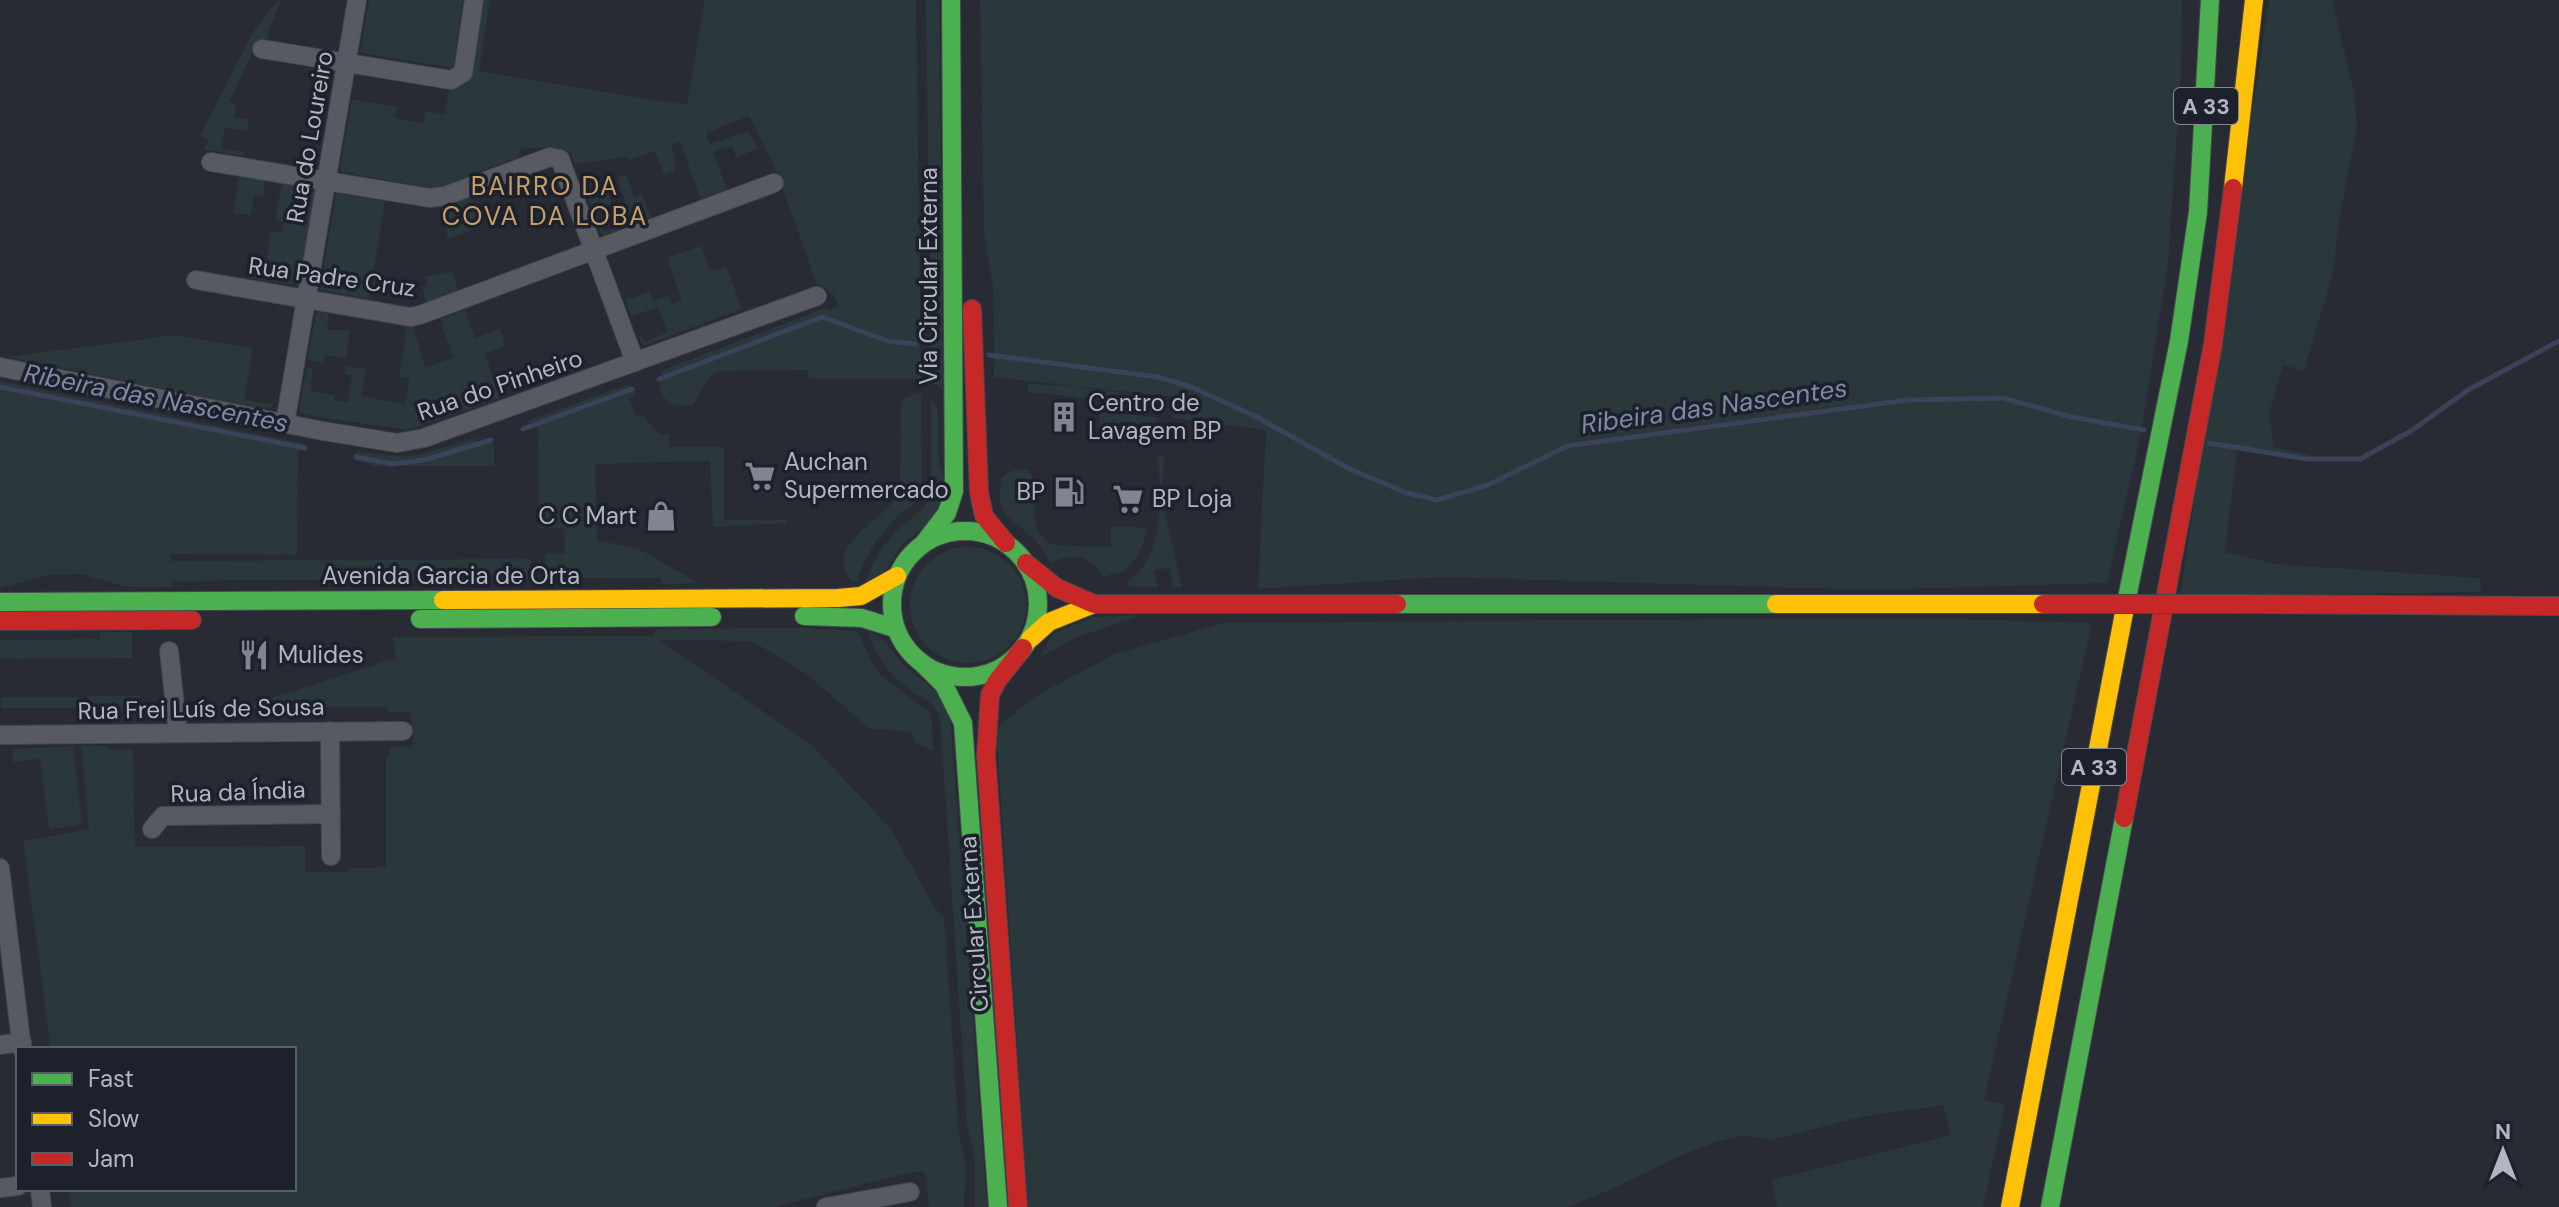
<svg xmlns="http://www.w3.org/2000/svg" width="2559" height="1207" viewBox="0 0 2559 1207" font-family="'DM Sans',sans-serif">
<style>
.green{fill:#2a373b}
.lines{fill:none;stroke-linecap:round;stroke-linejoin:round}
.stream{stroke:#3a435a;stroke-width:5}
.street-casing{stroke:#44464c;stroke-width:20}
.fast-casing{stroke:#464850;stroke-width:20}
.slow-casing{stroke:#464850;stroke-width:20}
.jam-casing{stroke:#464850;stroke-width:20}
.street{stroke:#575a61;stroke-width:18}
.fast{stroke:#4caf50;stroke-width:18}
.slow{stroke:#ffc107;stroke-width:18}
.jam{stroke:#c62828;stroke-width:18}
.jam-bridge-casing{stroke:#464850;stroke-width:20;stroke-linecap:butt}
.jam-bridge{stroke:#c62828;stroke-width:18}
.labels{text-anchor:middle;stroke-width:7;stroke-linejoin:round;paint-order:stroke}
.shield{fill:#1d212c;stroke:#858996;stroke-width:2}
.shield-label{font-size:22px;font-weight:bold;fill:#b2b6c3}
.street-label{font-size:24px;fill:#b2b6c3;stroke:#1d212c}
.poi-label{font-size:24px;fill:#b2b6c3;stroke:#1d212c;text-anchor:start}
.neighbourhood-label{font-size:26px;letter-spacing:2px;fill:#c6a06b;stroke:#1d212c}
.water-label{font-size:26px;font-style:italic;fill:#7e8aa8;stroke:#1d212c}
</style>
<rect width="100%" height="100%" fill="#282b33"/>
<g class="green">
<polygon points="278,0 282,0 267,34 270,38 258,41 229,102 236,104 235,117 249,119 247,131 225,128 221,148 244,152 243,156 204,149 209,140 200,136 253,32"/>
<polygon points="369,0 463,0 453,68 360,53"/>
<path d="M 484,0 L 490,0 L 479,71 L 687,105 L 705,0 L 916,0 L 921,379 L 809,379 L 808,370 L 721,371 C 707,374 702,393 693,404 C 670,412 652,392 663,370 L 826,308 L 829,311 L 838,305 L 834,295 L 816,282 L 776,170 L 749,116 L 706,133 L 710,144 L 748,131 L 758,149 L 736,157 L 732,146 L 713,152 L 727,189 L 701,199 L 680,142 L 671,145 L 676,159 L 674,171 L 664,174 L 655,151 L 630,160 L 629,157 L 575,164 L 570,152 L 557,147 L 519,149 L 520,156 L 436,189 L 343,172 L 340,167 L 352,99 L 397,107 L 395,118 L 423,123 L 426,111 L 445,114 L 449,89 L 464,86 L 472,77 Z"/>
<polygon points="926,0 939,0 943,389 931,382"/>
<polygon points="980,0 2182,0 2181,73 2168,264 2141,433 2107,583 1872,590 1440,577 1258,589 1266,430 1173,418 1174,397 994,377 993,286 984,234"/>
<polygon points="2269,0 2332,0 2354,91 2357,128 2338,226 2334,269 2304,371 2283,365 2269,414 2274,447 2311,455 2307,459 2237,449 2225,552 2276,564 2480,578 2481,592 2180,596"/>
<polygon points="626,174 634,197 642,194 651,218 602,236 586,194 606,187 612,204 595,210 604,232 625,225 620,209 627,206 617,177"/>
<polygon points="239,176 265,180 263,196 254,195 251,215 233,213"/>
<polygon points="282,183 316,189 300,284 295,285 248,278 250,268 256,269 258,261 266,262 271,231 282,233 284,222 275,220"/>
<polygon points="336,193 385,201 369,299 320,290"/>
<polygon points="471,196 483,226 448,239 443,218 447,217 446,206"/>
<polygon points="701,246 710,271 726,266 742,309 643,346 639,336 641,335 644,342 668,332 658,307 631,316 626,300 649,292 653,301 669,296 672,304 682,300 668,261 669,257"/>
<polygon points="451,271 459,291 427,303 422,287 427,285 425,277"/>
<polygon points="321,310 329,312 327,330 350,330 346,358 325,355 324,363 308,360 316,314"/>
<polygon points="465,310 475,338 500,329 506,346 485,354 500,398 408,430 305,415 299,411 307,367 313,369 310,391 334,395 334,400 348,402 352,375 345,374 346,366 366,369 362,396 405,404 410,379 399,377 407,326 413,327 425,367 453,358 440,319"/>
<polygon points="174,335 253,348 244,399 270,404 278,399 271,407 262,409 8,357"/>
<polygon points="0,381 306,444 304,450 298,451 297,555 171,554 171,561 531,559 531,579 171,581 171,587 128,587 82,574 50,575 0,588"/>
<polygon points="1028,384 1072,386 1145,396 1144,405 1028,392"/>
<polygon points="626,385 632,387 636,395 629,398 636,417 643,415 659,434 669,435 669,447 724,447 724,520 786,520 786,523 713,527 710,461 595,464 597,540 639,549 699,583 662,584 661,578 545,578 545,554 565,553 564,529 539,528 538,428 529,426 527,421"/>
<path d="M 917,393 L 921,394 L 922,493 C 916,507 902,511 891,523 C 875,540 864,559 857,582 L 852,581 C 821,546 884,520 900,493 L 901,404 L 903,399 Z"/>
<polygon points="931,397 938,411 939,462 946,484 931,484"/>
<polygon points="1100,411 1159,418 1159,419 1147,431 1129,421 1099,428"/>
<polygon points="476,438 478,444 491,440 494,446 494,466 375,466 356,460 357,452 398,456 418,455"/>
<path d="M 1164,456 L 1161,497 L 1182,587 L 1173,587 L 1170,568 L 1154,570 L 1158,587 L 1129,587 L 1127,583 C 1165,554 1160,505 1159,462 L 1156,457 Z"/>
<path d="M 1017,469 L 1028,470 C 1048,491 1018,525 1053,545 L 1111,547 L 1111,526 L 1146,528 C 1145,547 1135,564 1118,575 L 1116,572 L 1103,578 C 1092,556 1073,551 1052,563 C 1046,553 1039,544 1031,536 C 1014,520 991,511 1003,482 L 999,482 L 1005,475 Z"/>
<path d="M 945,496 L 935,519 L 901,546 L 886,570 L 866,582 C 874,555 887,539 909,520 C 918,512 925,509 930,497 Z"/>
<circle cx="968" cy="605" r="58"/>
<polygon points="1141,615 1077,637 1039,658 1054,633 1093,617"/>
<polygon points="1727,619 1958,619 2092,623 1984,1100 2005,1105 1983,1207 1778,1207 1771,1180 1951,1135 1943,1105 1865,1116 1771,1140 1744,1135 1719,1141 1684,1154 1612,1189 1567,1207 1028,1207 996,728 1036,696 1115,654 1223,623"/>
<polygon points="806,628 855,631 859,633 872,663 882,676 929,712 932,723 933,751 916,743 910,732 870,729 807,674 752,641 659,640 812,745 891,829 935,908 944,917 959,1135 966,1163 964,1207 929,1207 926,1176 923,1171 909,1173 774,1207 71,1207 69,1189 294,1189 294,1049 51,1049 23,841 89,829 81,746 108,746 109,750 133,749 135,847 305,846 305,872 347,872 348,868 386,867 386,755 390,755 390,747 413,747 411,713 389,712 388,707 240,708 396,658 393,637 652,636 656,629"/>
<path d="M 868,630 L 885,641 L 904,666 L 949,702 L 987,1207 L 975,1207 L 975,1158 L 967,1127 L 965,1091 L 940,717 C 935,703 925,700 913,692 C 891,677 874,655 868,630 Z"/>
<polygon points="100,632 132,632 132,658 0,659 0,640 100,639"/>
<polygon points="88,696 140,696 141,710 89,711"/>
<rect x="1" y="697" width="77" height="11"/>
<polygon points="73,746 82,825 49,829 40,759 13,762 13,749"/>
</g>
<g class="lines">
<g class="stream">
<polyline points="989,355 1158,377 1191,387 1253,415 1348,468 1404,492 1437,500 1488,485 1567,446 1908,400 2003,398 2072,417 2144,430"/>
<polyline points="659,379 822,317 888,341 915,344"/>
<polyline points="0,387 305,448"/>
<polyline points="523,429 632,389"/>
<polyline points="2209,443 2307,459 2360,459 2411,431 2468,390 2559,341"/>
<polyline points="356,457 392,464 424,460 491,440"/>
</g>
<g class="street-casing">
<g id="street">
<polyline points="262,49 451,80 463,73 474,0"/>
<polyline points="211,162 430,198 445,196 550,157 560,159 635,362"/>
<polyline points="196,280 410,317 420,315 774,183"/>
<polyline points="0,367 323,431 397,443 424,438 817,296"/>
<polyline points="285,423 357,0"/>
<polyline points="169,651 178,733"/>
<polyline points="330,731 331,856"/>
<polyline points="0,735 403,731"/>
<polyline points="152,829 163,816 331,814"/>
<polyline points="0,868 22,1049"/>
<polyline points="0,1045 22,1042"/>
<polyline points="0,1188 18,1186"/>
<polyline points="40,1189 42,1207"/>
<polyline points="826,1207 910,1192"/>
</g>
</g>
<g class="fast-casing">
<g id="fast">
<circle cx="965" cy="604" r="73"/>
<polyline points="924,543 947,513 954,491 951,0"/>
<polyline points="0,602 443,600"/>
<polyline points="1397,604 1776,604"/>
<polyline points="2124,613 2179,341 2198,212 2210,0"/>
<polyline points="804,616 862,618 894,628"/>
<polyline points="420,619 712,617"/>
<polyline points="921,662 944,685 963,723 998,1207"/>
<polyline points="2050,1207 2124,818"/>
</g>
</g>
<g class="slow-casing">
<g id="slow">
<polyline points="2233,188 2254,0"/>
<polyline points="443,600 838,598 861,596 897,576"/>
<polyline points="1776,604 2043,604"/>
<polyline points="1030,639 1049,622 1094,604"/>
<polyline points="2010,1207 2124,613"/>
</g>
</g>
<g class="jam-casing">
<g id="jam">
<polyline points="972,309 979,492 984,516 1006,543"/>
<polyline points="1026,563 1057,588 1094,604 1397,604"/>
<polyline points="2231,604 2559,606"/>
<polyline points="0,621 192,620"/>
<polyline points="2124,818 2213,344 2233,188"/>
<polyline points="1018,1207 986,755 990,695 997,681 1023,648"/>
</g>
</g>
<use href="#street" class="street"/>
<use href="#fast" class="fast"/>
<use href="#slow" class="slow"/>
<use href="#jam" class="jam"/>
<g class="jam-bridge-casing">
<polyline id="jam-bridge" points="2043,604 2231,604"/>
</g>
<use href="#jam-bridge" class="jam-bridge"/>
</g>
<defs>
<g id="building-bare" transform="scale(2.4)"><path d="M-4-6H4V6H1V3H-1V6H-4ZM-2.5-4.3h1.7v1.8h-1.7ZM.8-4.3h1.7v1.8H.8ZM-2.5-1h1.7V.8h-1.7ZM.8-1h1.7V.8H.8Z" fill="#828591" stroke="#1d212c" stroke-width="2.5" paint-order="stroke"/></g>
<g id="supermarket-bare" transform="scale(2.4)"><path d="M-6-5.5h2.5l.6 2H6L4.5 2H-2.5L-4.4-4H-6ZM-1.5 3.2a1.3 1.3 0 1 0 .1 0ZM3 3.2a1.3 1.3 0 1 0 .1 0Z" fill="#828591" stroke="#1d212c" stroke-width="2.5" paint-order="stroke"/></g>
<g id="fuel-bare" transform="scale(2.4)"><path d="M-5.5-6h7V0h2V4h1.3V-2.5L3-4.5l.8-.8L6-3V5H2.5V1h-1V6h-7ZM-4.2-4.7v3.2H.2V-4.7Z" fill="#828591" stroke="#1d212c" stroke-width="2.5" paint-order="stroke"/></g>
<g id="shop-bare" transform="scale(2.4)"><path d="M-5-2.5h2.3a2.7 3.5 0 0 1 5.4 0H5L5.5 6h-11ZM-1.5-2.5h3a1.5 2.3 0 0 0-3 0Z" fill="#828591" stroke="#1d212c" stroke-width="2.5" paint-order="stroke"/></g>
<g id="restaurant-bare" transform="scale(2.4)"><path d="M-5-6h1v4h1v-4h1v4h1v-4h1v5L-1.5 .5V6h-2V.5L-5-1ZM5-6V6H3V1.5H1.5Q1.5-4 5-6Z" fill="#828591" stroke="#1d212c" stroke-width="2.5" paint-order="stroke"/></g>
</defs>
<g fill-rule="evenodd">
<use href="#building-bare" x="1064" y="417"/>
<use href="#supermarket-bare" x="760" y="476"/>
<use href="#fuel-bare" x="1069" y="492"/>
<use href="#supermarket-bare" x="1128" y="499"/>
<use href="#shop-bare" x="661" y="516"/>
<use href="#restaurant-bare" x="254" y="655"/>
</g>
<g class="labels">
<g class="shield">
<rect x="2174" y="88" width="64" height="36" rx="6"/>
<rect x="2062" y="749" width="64" height="36" rx="6"/>
</g>
<g class="shield-label">
<text x="2206" y="114">A 33</text>
<text x="2094" y="775">A 33</text>
</g>
<g class="street-label">
<text transform="translate(310 137) rotate(-80)" y="8">Rua do Loureiro</text>
<text transform="translate(929 276) rotate(-90)" y="8">Via Circular Externa</text>
<text transform="translate(332 277) rotate(8)" y="8">Rua Padre Cruz</text>
<text transform="translate(500 385) rotate(-19)" y="8">Rua do Pinheiro</text>
<text x="451" y="584">Avenida Garcia de Orta</text>
<text transform="translate(201 709) rotate(-1)" y="8">Rua Frei Luís de Sousa</text>
<text transform="translate(238 792) rotate(-2)" y="8">Rua da Índia</text>
<text transform="translate(974 924) rotate(-94)" y="8">Circular Externa</text>
</g>
<g class="poi-label">
<text x="1088" y="411">Centro de<tspan x="1088" dy="28">Lavagem BP</tspan></text>
<text x="784" y="470">Auchan<tspan x="784" dy="28">Supermercado</tspan></text>
<text x="1045" y="500" text-anchor="end">BP</text>
<text x="1152" y="507">BP Loja</text>
<text x="637" y="524" text-anchor="end">C C Mart</text>
<text x="278" y="663">Mulides</text>
</g>
<g class="neighbourhood-label">
<text x="545" y="195">BAIRRO DA<tspan x="545" dy="30">COVA DA LOBA</tspan></text>
</g>
<g class="water-label">
<text transform="translate(156 398) rotate(11)" y="9">Ribeira das Nascentes</text>
<text transform="translate(1714 406) rotate(-8)" y="9">Ribeira das Nascentes</text>
</g>
</g>
<rect x="16" y="1047" width="280" height="144" fill="#1d212c" stroke="#595d68" stroke-width="2"/>
<rect x="32" y="1073" width="40" height="12" fill="#4caf50" stroke="#595d68" stroke-width="2"/>
<text x="88" y="1087" font-size="24" fill="#b2b6c3">Fast</text>
<rect x="32" y="1113" width="40" height="12" fill="#ffc107" stroke="#595d68" stroke-width="2"/>
<text x="88" y="1127" font-size="24" fill="#b2b6c3">Slow</text>
<rect x="32" y="1153" width="40" height="12" fill="#c62828" stroke="#595d68" stroke-width="2"/>
<text x="88" y="1167" font-size="24" fill="#b2b6c3">Jam</text>
<g transform="translate(2503 1151)" stroke="#1d212c" stroke-width="6" paint-order="stroke">
<path d="M0-6L14 30L0 20L-14 30Z" fill="#b2b6c3"/>
<text y="-12" font-size="22" font-weight="bold" text-anchor="middle" fill="#b2b6c3">N</text>
</g>
</svg>
